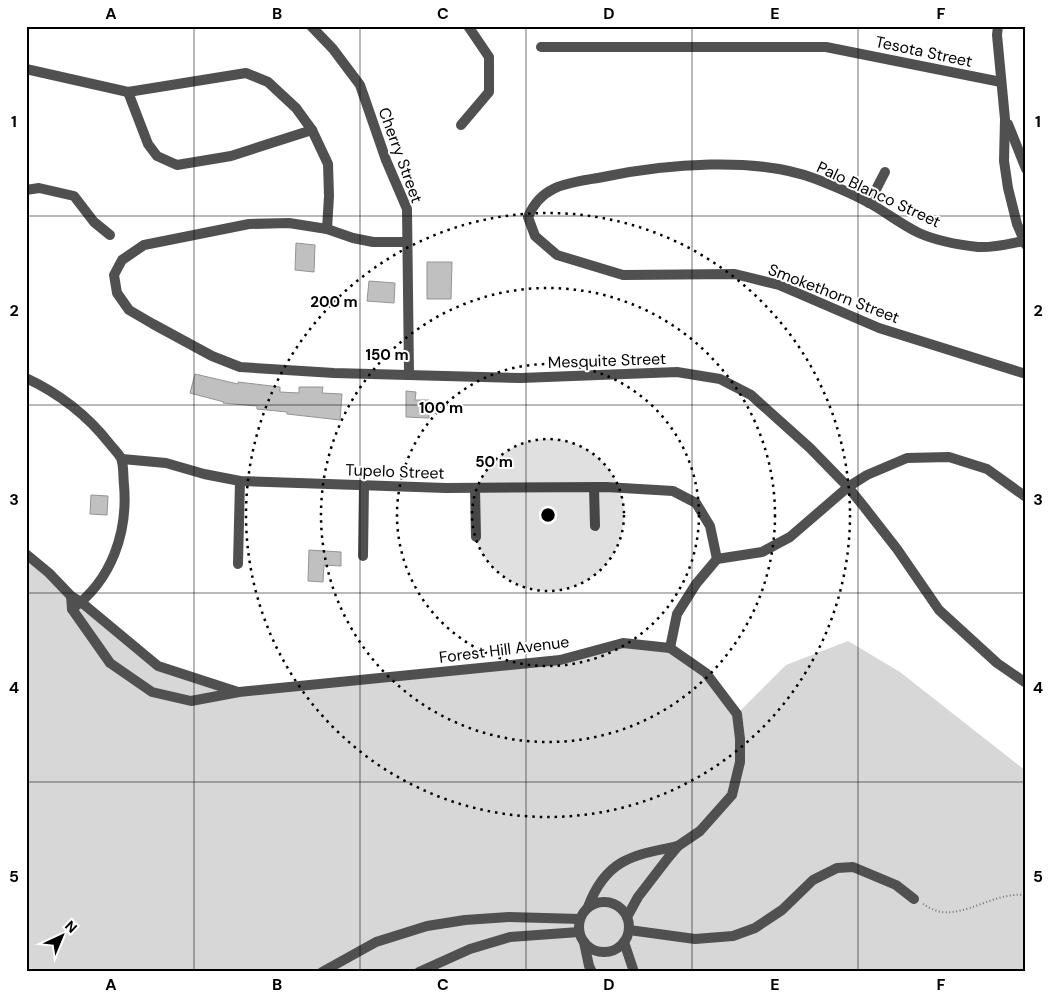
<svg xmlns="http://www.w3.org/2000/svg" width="1052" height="998" viewBox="0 0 1052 998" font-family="'DM Sans',sans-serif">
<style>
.green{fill:#d7d7d7}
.building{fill:#c0c0c0;stroke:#949494}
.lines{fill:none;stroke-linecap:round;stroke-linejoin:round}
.path{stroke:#727272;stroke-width:2;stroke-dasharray:1 2.5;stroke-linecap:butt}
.minor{stroke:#505050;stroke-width:10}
.grid{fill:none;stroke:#000;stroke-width:1;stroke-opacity:0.55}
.ring{fill:none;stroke:#000;stroke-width:2.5;stroke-dasharray:2.5 5}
.labels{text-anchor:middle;stroke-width:4;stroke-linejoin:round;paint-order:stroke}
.street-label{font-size:16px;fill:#000;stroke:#fff}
.centre{fill:#000;stroke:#fff;stroke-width:2.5}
.ring-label{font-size:15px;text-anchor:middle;font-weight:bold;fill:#000;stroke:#fff;stroke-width:4;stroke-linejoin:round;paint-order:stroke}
.neatline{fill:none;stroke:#000;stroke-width:2}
.grid-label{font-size:16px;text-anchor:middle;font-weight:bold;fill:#000}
</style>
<rect width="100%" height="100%" fill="#fff"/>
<polygon class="green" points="26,554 158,666 239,692 560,660 623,643 670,648 706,673 737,714 786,665 848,641 900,672 1026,771 1026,972 26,972"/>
<g class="building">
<polygon points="296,243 315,245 314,272 295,270"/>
<polygon points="427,262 452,262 451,299 427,299"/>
<polygon points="369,281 395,283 394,303 367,301"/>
<polygon points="195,374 238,384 238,382 280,387 280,392 299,393 299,387 323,387 322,393 342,394 340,420 287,414 287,412 257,409 257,406 223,403 224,402 190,393"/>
<polygon points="406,391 416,392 415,400 429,400 429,418 406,417"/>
<polygon points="91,495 108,496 107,515 90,514"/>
<polygon points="309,550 341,552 341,566 324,565 323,582 308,581"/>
</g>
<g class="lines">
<path class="path" d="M 923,904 C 928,907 935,911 941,912 C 970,915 994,892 1026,895"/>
<g class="minor">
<polyline points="311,26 333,49 360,85 386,160 407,209 409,374"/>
<polyline points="998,26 997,35 1005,119 1004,161 1008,188 1017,224 1026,245"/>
<polyline points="541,47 826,47 1001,82"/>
<polyline points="26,69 128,92 246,73 268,82 296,108 312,130 328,164 329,196 327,229"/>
<polyline points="128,92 148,144 157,156 177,165 231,156 312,130"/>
<polyline points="1008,124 1026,169"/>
<polyline points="461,125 489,92 489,57 468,26"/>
<polyline points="26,190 39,188 74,196 94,222 110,235"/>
<polyline points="869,203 885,172"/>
<path d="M 1023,241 C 1008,244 993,248 978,247 C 959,245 937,241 919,233 C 902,225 887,213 871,204 C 854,194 834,186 816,179 C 756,156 665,164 603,177 C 571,183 542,183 528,217 L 535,236 L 557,255 L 623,275 L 735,274 L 779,285 L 879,328 L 1026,374"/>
<polyline points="407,242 373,242 353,238 327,229 289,223 249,224 144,245 122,260 114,275 117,293 129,310 153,324 212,356 240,367 334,373 521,378 677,372 720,379 751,395 810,448 848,487 865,508 897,549 939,610 997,663 1026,683"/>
<path d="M 26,378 C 58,393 87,415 109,443 C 113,448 118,453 121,458 C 124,465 123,477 124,485 C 128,532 112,580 72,609"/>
<polyline points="122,459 166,463 204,474 240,481 446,488 606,487 673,491 696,503 710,526 717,559"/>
<polyline points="594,487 595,526"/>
<polyline points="475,488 476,537"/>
<polyline points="26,554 49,573 71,596 81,602 158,666 238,692"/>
<polyline points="363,556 364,485"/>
<polyline points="238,564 240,481"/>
<polyline points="71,596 72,609 110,663 152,692 191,701 239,692 560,660 623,643 670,648 706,673 737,714 740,739 740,762 732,795 700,831 678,846 668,858 638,897 627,917"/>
<polyline points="670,648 677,614 696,584 717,559 762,552 790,537 848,487 867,475 907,458 949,457 987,469 1026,497"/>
<circle cx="604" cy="927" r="25"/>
<path d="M 588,907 C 606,859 633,855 678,846"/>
<polyline points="629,930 695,939 733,936 755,928 782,910 813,880 837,868 853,867 896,885 914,899"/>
<polyline points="584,942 589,966 592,972"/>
<polyline points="624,942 634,972"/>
<polyline points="322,972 376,942 427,926 465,920 509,917 580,919"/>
<polyline points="419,972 470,949 510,937 579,932"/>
</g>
</g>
<path class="grid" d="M 194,26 L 194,972M 360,26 L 360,972M 526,26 L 526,972M 692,26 L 692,972M 858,26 L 858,972M 26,216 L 1026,216M 26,405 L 1026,405M 26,593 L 1026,593M 26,782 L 1026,782"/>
<circle cx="548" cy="515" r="76" fill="#000" fill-opacity=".12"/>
<g class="ring">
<circle cx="548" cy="515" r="76"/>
<circle cx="548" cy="515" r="151"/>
<circle cx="548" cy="515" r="227"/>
<circle cx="548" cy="515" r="302"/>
</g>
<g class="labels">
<g class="street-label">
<text transform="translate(924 51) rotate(12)" y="6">Tesota Street</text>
<text transform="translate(401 155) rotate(70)" y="6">Cherry Street</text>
<text transform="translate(879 194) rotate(25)" y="6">Palo Blanco Street</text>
<text transform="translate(834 293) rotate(21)" y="6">Smokethorn Street</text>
<text transform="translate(607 360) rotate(-2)" y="6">Mesquite Street</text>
<text transform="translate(395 471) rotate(2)" y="6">Tupelo Street</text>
<text transform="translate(504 649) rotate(-7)" y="6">Forest Hill Avenue</text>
</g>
</g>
<circle cx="548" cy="515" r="8" class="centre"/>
<g class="ring-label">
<text x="334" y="307">200 m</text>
<text x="387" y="360">150 m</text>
<text x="441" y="413">100 m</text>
<text x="494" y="467">50 m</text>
</g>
<rect width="1052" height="998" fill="none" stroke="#ffffff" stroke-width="55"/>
<g transform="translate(62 936) rotate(44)" stroke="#ffffff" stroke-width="4" paint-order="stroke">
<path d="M0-4L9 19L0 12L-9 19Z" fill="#000000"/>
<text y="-8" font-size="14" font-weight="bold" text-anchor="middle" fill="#000000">N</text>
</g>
<rect x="28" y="28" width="996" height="942" class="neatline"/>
<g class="grid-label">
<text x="111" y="19">A</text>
<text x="277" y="19">B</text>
<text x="443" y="19">C</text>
<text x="609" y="19">D</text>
<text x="775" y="19">E</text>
<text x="941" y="19">F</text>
<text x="14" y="127">1</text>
<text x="1038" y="127">1</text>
<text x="14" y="316">2</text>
<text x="1038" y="316">2</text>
<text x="14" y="505">3</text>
<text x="1038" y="505">3</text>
<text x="14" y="693">4</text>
<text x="1038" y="693">4</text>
<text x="14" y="882">5</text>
<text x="1038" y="882">5</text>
<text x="111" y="990">A</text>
<text x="277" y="990">B</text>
<text x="443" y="990">C</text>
<text x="609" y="990">D</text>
<text x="775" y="990">E</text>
<text x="941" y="990">F</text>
</g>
</svg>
